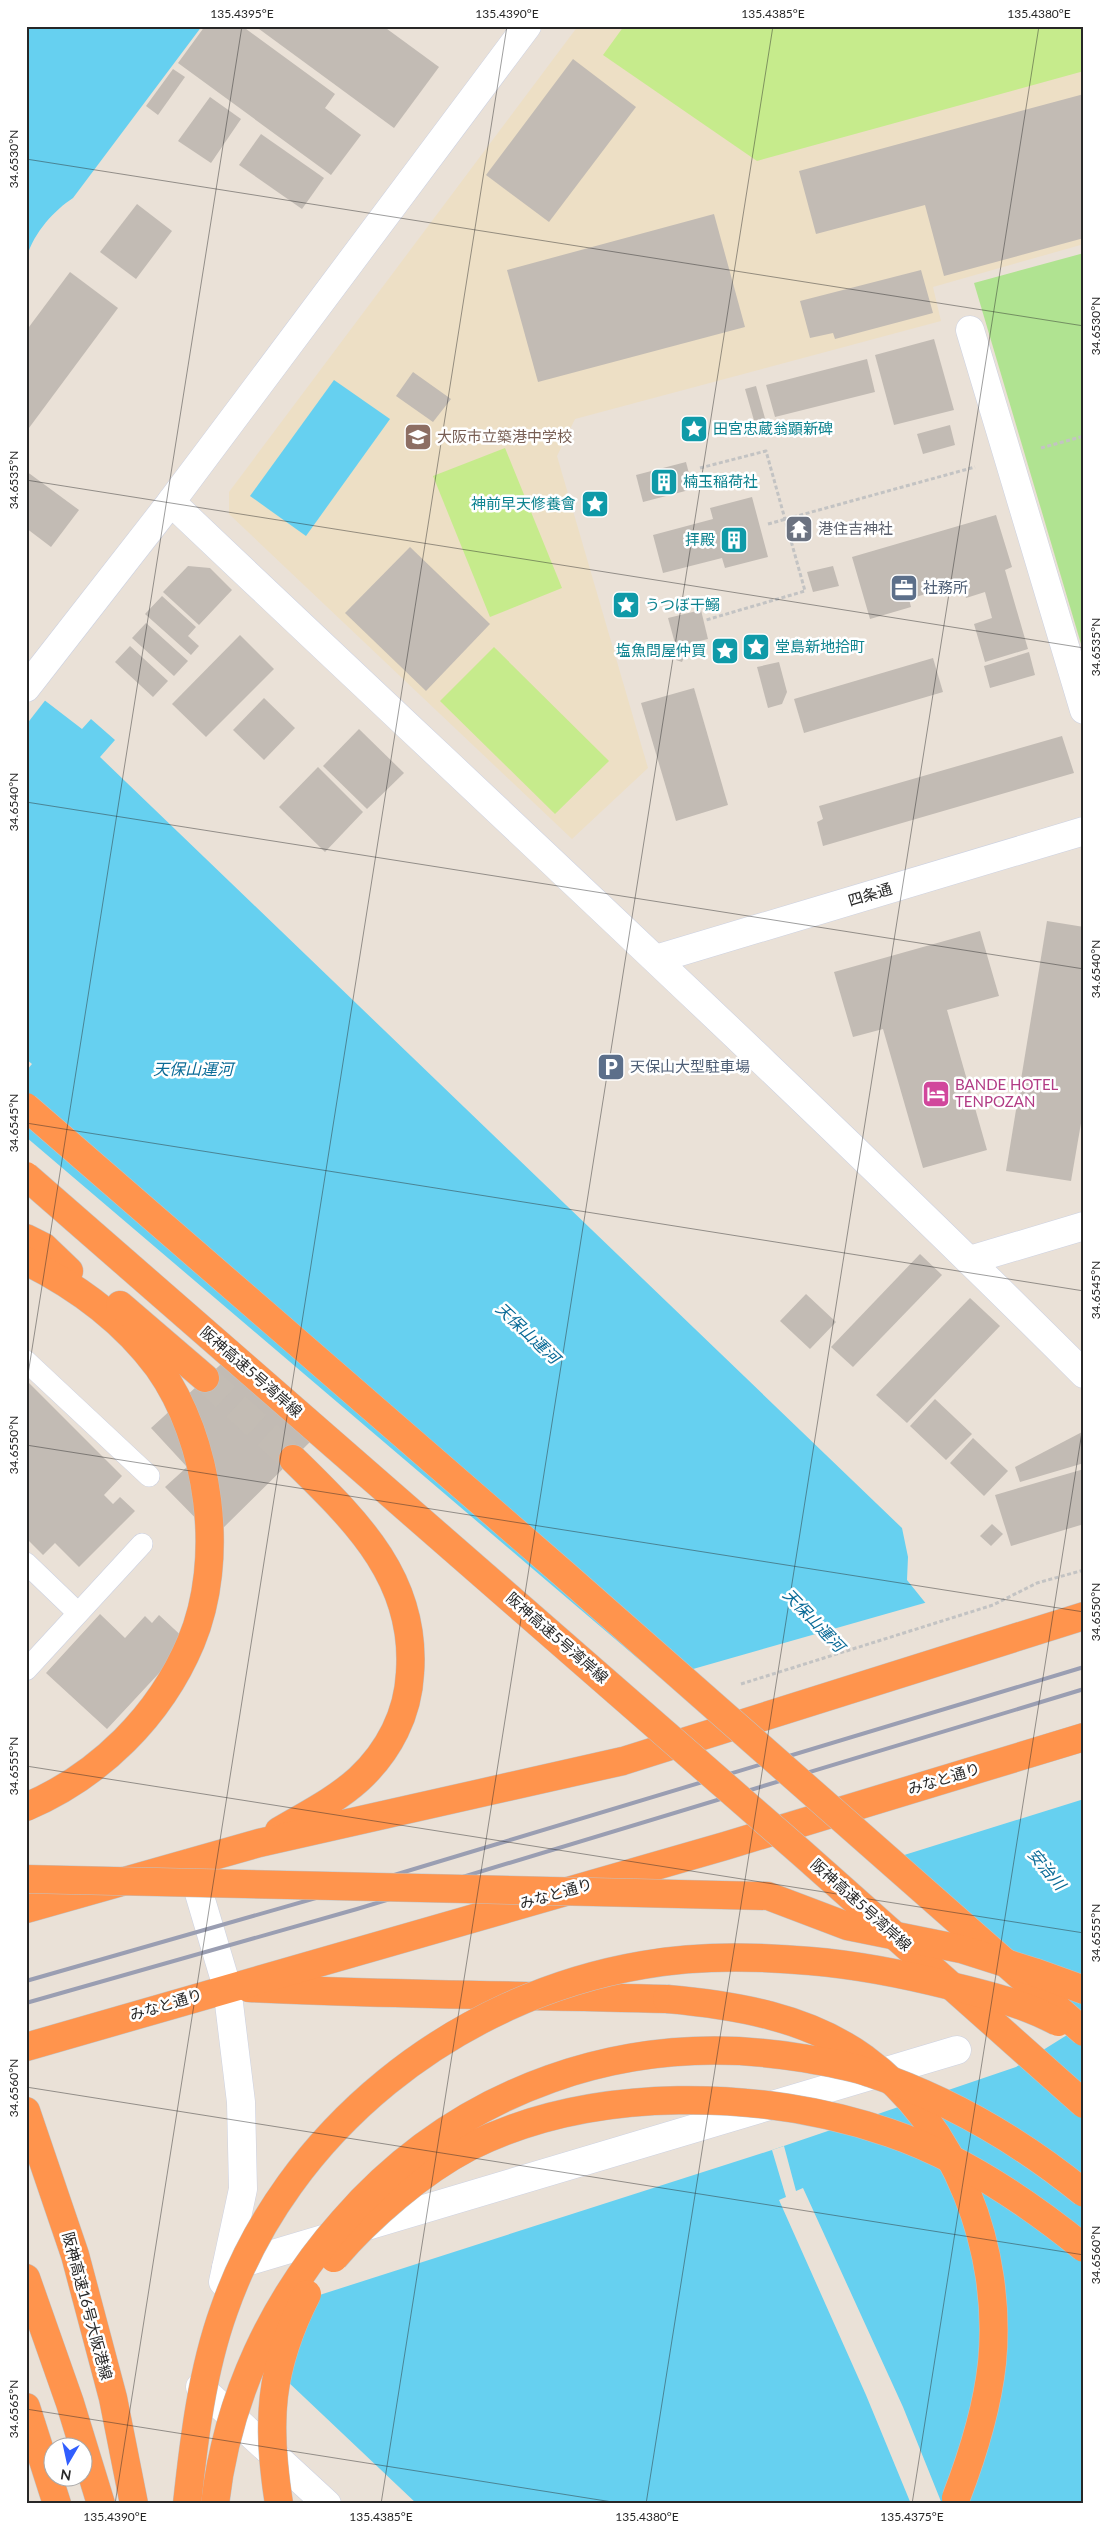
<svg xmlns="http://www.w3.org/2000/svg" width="1110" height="2530" viewBox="0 0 1110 2530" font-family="Lato,'Noto Sans JP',sans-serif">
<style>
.education{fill:#eddfc5}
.green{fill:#b0e391}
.pitch{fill:#c6eb8c}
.water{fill:#66d0f0}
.pier{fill:#eae1d7}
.building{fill:#c2bbb4}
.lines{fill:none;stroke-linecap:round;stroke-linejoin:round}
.highway-tunnel{stroke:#c3bcb4;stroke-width:28;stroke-dasharray:28 14;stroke-linecap:butt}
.lane-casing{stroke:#ccd1e1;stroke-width:22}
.street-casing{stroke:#ccd1e1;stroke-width:29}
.secondary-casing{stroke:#ccd1e1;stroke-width:29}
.highway-casing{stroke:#c3c3c3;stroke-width:29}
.path{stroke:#c3c3c3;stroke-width:3;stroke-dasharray:4 2.5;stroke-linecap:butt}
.lane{stroke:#fff;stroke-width:21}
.street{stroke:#fff;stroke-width:28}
.secondary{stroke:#fff;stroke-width:28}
.highway{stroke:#ff944d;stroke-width:28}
.rail{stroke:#9a9eb2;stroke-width:4}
.highway-bridge-casing{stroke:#c3c3c3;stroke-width:29;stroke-linecap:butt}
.highway-bridge{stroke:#ff944d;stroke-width:28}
.ticks{fill:none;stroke:#272727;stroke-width:1;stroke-opacity:0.45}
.labels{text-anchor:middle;stroke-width:5;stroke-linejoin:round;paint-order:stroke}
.culture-label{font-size:15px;fill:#0d838f;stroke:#fff;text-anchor:start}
.education-label{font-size:15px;fill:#785e54;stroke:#fff;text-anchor:start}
.worship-label{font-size:15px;fill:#5b616d;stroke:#fff;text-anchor:start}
.service-label{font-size:15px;fill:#4e5e75;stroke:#fff;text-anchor:start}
.street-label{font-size:15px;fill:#272727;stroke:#fff}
.hotel-label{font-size:15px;fill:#b23c85;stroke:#fff;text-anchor:start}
.water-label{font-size:16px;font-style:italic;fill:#0a6b97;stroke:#fff}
.neatline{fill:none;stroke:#272727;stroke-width:2}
.ticks-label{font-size:12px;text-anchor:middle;fill:#272727}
</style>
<rect width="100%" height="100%" fill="#eae1d7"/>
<polygon class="education" points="578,26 1084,26 1084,244 933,287 941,321 575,419 557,456 648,768 572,839 229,514 229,492"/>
<polygon class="green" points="1084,253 1084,654 974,283"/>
<g class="pitch">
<polygon points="624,26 1084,26 1084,71 757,161 603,55"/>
<polygon points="505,448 562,588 490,617 433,476"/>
<polygon points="494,647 609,761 555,814 440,701"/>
</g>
<g class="water">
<path d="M 26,26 L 202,26 L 73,198 C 53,211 31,236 26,261 Z"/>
<polygon points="334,380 390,419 306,536 250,496"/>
<polygon points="26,686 82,729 91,719 115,740 100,757 902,1528 908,1557 907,1580 960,1646 1084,1776 1084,2504 417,2504 286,2380 304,2300 772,2150 1016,2067 1083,2025 889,1861 662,1679 26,1137 26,1071 32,1064 26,1059"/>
</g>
<g class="pier">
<polygon points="26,683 47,698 26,725"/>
<polygon points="928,1602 962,1644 1084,1772 1084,1799 885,1861 658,1679"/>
<polygon points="784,2146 796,2191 803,2188 903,2407 942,2504 911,2504 866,2395 779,2200 786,2197 772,2150"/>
</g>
<g class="building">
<polygon points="205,26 242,26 335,94 325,108 361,135 331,175 178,63"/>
<polygon points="255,26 383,26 439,67 394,128"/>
<polygon points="573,59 636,107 549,222 486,175"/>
<polygon points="173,69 185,77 158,115 146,106"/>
<polygon points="1084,94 1084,238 944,276 925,205 816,234 799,171"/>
<polygon points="210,97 241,119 211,163 178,141"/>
<polygon points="261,134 324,178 302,209 239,165"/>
<polygon points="137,204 172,231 136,279 100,252"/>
<polygon points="714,214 745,327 538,382 507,270"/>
<polygon points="921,270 933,313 835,339 833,333 810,338 800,301"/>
<polygon points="70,272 118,308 26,432 26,331"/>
<polygon points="934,339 954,410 894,425 875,355"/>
<polygon points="867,359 875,392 775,417 766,385"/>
<polygon points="413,372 451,399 433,422 396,396"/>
<polygon points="756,386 766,422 755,424 745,389"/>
<polygon points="950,425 955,445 923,454 917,434"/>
<polygon points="686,462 693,489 643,502 636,475"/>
<polygon points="26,471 79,510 51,547 26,528"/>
<polygon points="752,497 768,557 725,568 722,558 663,573 653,535 713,519 710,508"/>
<polygon points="996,515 1012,567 1005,570 1028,649 985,662 974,624 992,618 985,592 966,598 962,583 909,599 911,607 870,619 852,557"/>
<polygon points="410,547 490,624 426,691 345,613"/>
<polygon points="188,566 210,568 232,590 199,625 163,592"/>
<polygon points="833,566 839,586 813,592 807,572"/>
<polygon points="162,596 196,627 188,636 199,646 191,655 145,614"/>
<polygon points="701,610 708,639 676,647 668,618"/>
<polygon points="146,623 188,661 174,676 132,638"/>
<polygon points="240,635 274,669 206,737 172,704"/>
<polygon points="130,646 168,681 153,697 115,662"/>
<polygon points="1029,652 1035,675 990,688 984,666"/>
<polygon points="679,654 685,655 682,662 676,660"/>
<polygon points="933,658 943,692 804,733 794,699"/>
<polygon points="779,662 787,692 782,704 768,708 757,667"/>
<polygon points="694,688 728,805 676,821 641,703"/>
<polygon points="264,698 295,728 264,760 233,730"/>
<polygon points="359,729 404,773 367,809 323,766"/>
<polygon points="1062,736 1074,773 823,846 817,822 823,819 819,806"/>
<polygon points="318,767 363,812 325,852 279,807"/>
<polygon points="1047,921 1084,927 1084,1106 1071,1181 1006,1171"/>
<polygon points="980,931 999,996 947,1010 987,1150 923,1168 883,1029 853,1037 834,972"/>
<polygon points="920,1254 942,1275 853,1367 831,1347"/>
<polygon points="806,1294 836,1322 810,1349 780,1321"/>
<polygon points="970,1298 1000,1326 907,1423 876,1395"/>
<polygon points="230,1356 315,1437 214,1537 165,1487 187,1467 151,1428"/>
<polygon points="26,1380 122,1476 104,1495 113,1504 120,1497 135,1511 79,1567 55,1543 43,1555 26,1538"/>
<polygon points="935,1399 972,1434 946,1460 910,1426"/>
<polygon points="1084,1431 1084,1463 1020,1482 1015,1467"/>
<polygon points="973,1438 1008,1471 984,1496 950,1463"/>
<polygon points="1084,1469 1084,1524 1011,1546 995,1495"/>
<polygon points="992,1524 1003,1534 991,1546 980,1536"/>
<polygon points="100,1614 125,1638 145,1616 152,1623 159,1615 188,1642 107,1729 46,1673"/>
</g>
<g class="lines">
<polyline class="highway-tunnel" points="205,1378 293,1459"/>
<g class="lane-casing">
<g id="lane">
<polyline points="26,1361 149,1476"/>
<polyline points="26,1563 78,1613"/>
<polyline points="26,1670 142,1544"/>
</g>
</g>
<g class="street-casing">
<g id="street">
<polyline points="970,330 1084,710"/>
<polyline points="26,688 171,502"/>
<polyline points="226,2268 957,2050"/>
<polyline points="223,2282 243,2189 241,2102 227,1987"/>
<polyline points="200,2387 327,2504"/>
</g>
</g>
<g class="secondary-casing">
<g id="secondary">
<path d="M 527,26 L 171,502 C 476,792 786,1077 1084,1374"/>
<polyline points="656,959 1084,831"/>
<polyline points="970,1260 1084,1226"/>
<polyline points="190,1863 227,1987"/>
</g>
</g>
<g class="highway-casing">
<g id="highway">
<polyline points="26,1238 44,1247 69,1271"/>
<path d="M 26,1261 C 76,1286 124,1321 158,1367 C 210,1440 226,1559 191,1642 C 160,1716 99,1776 26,1807"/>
<polyline points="120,1305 205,1378"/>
<path d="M 279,1831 C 306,1815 336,1800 359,1779 C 389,1751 408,1714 410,1673 C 417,1578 355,1520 293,1459"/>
<polyline points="26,1909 259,1843 623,1761 1084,1616"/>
<path d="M 249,1988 C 388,1995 527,1995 667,1999"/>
<polyline points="26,2047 725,1846 1084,1737"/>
<polyline points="26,2111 75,2255 113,2398 134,2504"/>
<polyline points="26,2278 70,2403 101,2504"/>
<polyline points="26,2407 57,2504"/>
</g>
</g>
<g class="path">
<polyline points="1041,448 1084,436"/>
<polyline points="700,468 766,451 805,591 706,620"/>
<polyline points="768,524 975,467"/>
<polyline points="741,1684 993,1605 1037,1583 1084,1570"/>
</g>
<use href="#lane" class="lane"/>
<use href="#street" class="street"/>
<use href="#secondary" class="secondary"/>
<use href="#highway" class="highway"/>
<g class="rail">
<polyline points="26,1981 351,1888 1084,1667"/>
<polyline points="26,2003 357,1909 1084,1689"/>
</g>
<g class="highway-bridge-casing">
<g id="highway-bridge">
<polyline points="26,1107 564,1574 1084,2032"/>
<polyline points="26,1176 803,1854 1084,2104"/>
<polyline points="26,1879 768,1896 847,1926 961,1949 1034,1972 1084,1990"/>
<path d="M 667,1999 C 735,2005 807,2017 864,2058 C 957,2126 1003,2250 992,2363 C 987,2410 973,2454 956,2498"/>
<path d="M 334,2258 C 369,2217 421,2172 469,2147 C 593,2085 762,2089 890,2133 C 961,2157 1026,2201 1084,2248"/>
<path d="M 187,2504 C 194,2439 202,2371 224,2310 C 287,2130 455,1997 643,1965 C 698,1955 754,1956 810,1961 C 858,1965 904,1974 951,1986 C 989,1995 1024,2004 1058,2022"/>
<path d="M 215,2504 C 227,2398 273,2300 343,2221 C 459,2088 628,2029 802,2058 C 825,2062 848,2065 870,2073 C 948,2099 1020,2141 1084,2193"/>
<path d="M 279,2504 C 266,2423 269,2368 307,2294"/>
</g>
</g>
<use href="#highway-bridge" class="highway-bridge"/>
</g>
<path class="ticks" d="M 26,159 L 1084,326M 26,480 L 1084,648M 26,802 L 1084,969M 26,1123 L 1084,1291M 26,1387 L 242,26M 26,1445 L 1084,1612M 26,1766 L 1084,1933M 26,2087 L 1084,2255M 26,2409 L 625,2504M 115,2504 L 507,26M 381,2504 L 773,26M 646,2504 L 1039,26M 912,2504 L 1084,1419"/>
<defs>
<g id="sight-square" transform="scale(1.4375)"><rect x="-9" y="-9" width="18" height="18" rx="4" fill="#0f9aa8" stroke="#fff"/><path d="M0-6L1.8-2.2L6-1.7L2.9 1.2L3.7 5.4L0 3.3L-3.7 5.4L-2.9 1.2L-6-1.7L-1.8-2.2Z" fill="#fff"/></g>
<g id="school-square" transform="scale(1.4375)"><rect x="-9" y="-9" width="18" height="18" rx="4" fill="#8d6e63" stroke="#fff"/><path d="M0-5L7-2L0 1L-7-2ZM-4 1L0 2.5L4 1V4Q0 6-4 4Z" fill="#fff"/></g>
<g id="building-square" transform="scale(1.4375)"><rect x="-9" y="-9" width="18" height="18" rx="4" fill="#0f9aa8" stroke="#fff"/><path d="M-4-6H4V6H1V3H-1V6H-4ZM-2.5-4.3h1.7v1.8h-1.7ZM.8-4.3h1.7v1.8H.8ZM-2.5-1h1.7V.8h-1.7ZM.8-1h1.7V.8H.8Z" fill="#fff"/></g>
<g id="temple-square" transform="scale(1.4375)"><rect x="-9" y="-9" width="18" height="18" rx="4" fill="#6b7280" stroke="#fff"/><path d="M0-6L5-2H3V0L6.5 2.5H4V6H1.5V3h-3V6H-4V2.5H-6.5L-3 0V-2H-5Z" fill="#fff"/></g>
<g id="office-square" transform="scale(1.4375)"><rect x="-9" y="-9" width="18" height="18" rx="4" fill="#5c6f8a" stroke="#fff"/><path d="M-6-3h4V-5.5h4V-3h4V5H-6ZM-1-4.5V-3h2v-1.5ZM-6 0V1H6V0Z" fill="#fff"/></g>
<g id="parking-square" transform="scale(1.4375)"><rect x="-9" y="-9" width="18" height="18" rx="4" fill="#5c6f8a" stroke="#fff"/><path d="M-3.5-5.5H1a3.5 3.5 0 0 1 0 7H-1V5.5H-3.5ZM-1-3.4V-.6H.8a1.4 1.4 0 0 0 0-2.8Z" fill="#fff"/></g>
<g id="hotel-square" transform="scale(1.4375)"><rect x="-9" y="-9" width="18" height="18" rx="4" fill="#d1479c" stroke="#fff"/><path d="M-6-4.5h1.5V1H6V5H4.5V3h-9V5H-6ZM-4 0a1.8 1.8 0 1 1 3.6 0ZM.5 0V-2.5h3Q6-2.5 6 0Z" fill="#fff"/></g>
</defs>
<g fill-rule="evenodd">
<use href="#sight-square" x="694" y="429"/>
<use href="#school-square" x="418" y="437"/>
<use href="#building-square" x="664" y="482"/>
<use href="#sight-square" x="595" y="504"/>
<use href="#temple-square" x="799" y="529"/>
<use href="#building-square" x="734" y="540"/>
<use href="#office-square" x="904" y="588"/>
<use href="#sight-square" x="626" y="605"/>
<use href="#sight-square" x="756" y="647"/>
<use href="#sight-square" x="725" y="651"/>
<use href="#parking-square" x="611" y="1067"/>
<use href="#hotel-square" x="936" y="1094"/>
</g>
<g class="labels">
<g class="culture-label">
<text x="713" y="434">田宮忠蔵翁顕新碑</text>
<text x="683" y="487">楠玉稲荷社</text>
<text x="576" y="509" text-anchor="end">神前早天修養會</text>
<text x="715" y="545" text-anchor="end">拝殿</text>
<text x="645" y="610">うつぼ干鰯</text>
<text x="775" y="652">堂島新地拾町</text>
<text x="706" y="656" text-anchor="end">塩魚問屋仲買</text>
</g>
<g class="education-label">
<text x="437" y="442">大阪市立築港中学校</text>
</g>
<g class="worship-label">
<text x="818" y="534">港住吉神社</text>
</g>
<g class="service-label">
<text x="923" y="593">社務所</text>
<text x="630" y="1072">天保山大型駐車場</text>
</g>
<g class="street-label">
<text transform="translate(870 895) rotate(-17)" y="5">四条通</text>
<text transform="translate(251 1372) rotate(41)" y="5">阪神高速5号湾岸線</text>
<text transform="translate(557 1638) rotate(41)" y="5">阪神高速5号湾岸線</text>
<text transform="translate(944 1779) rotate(-17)" y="5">みなと通り</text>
<text transform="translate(556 1894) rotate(-16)" y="5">みなと通り</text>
<text transform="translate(861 1905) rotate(42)" y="5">阪神高速5号湾岸線</text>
<text transform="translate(166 2005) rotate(-17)" y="5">みなと通り</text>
<text transform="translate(87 2306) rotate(75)" y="5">阪神高速16号大阪港線</text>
</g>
<g class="hotel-label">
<text x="955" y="1090">BANDE HOTEL<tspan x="955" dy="17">TENPOZAN</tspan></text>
</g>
<g class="water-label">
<text x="193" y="1075">天保山運河</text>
<text transform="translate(528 1333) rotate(43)" y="6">天保山運河</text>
<text transform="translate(814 1620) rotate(46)" y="6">天保山運河</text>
<text transform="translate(1047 1869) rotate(50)" y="6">安治川</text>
</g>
</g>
<rect width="1110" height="2530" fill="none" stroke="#ffffff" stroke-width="55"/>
<g transform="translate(68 2462) rotate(189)"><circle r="24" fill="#ffffff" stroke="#a9a9a9"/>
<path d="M0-4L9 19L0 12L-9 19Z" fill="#315efe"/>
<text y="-8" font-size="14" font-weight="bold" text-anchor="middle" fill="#272727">N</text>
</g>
<rect x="28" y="28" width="1054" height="2474" class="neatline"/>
<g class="ticks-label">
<text x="242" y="18">135.4395°E</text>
<text x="507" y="18">135.4390°E</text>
<text x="773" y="18">135.4385°E</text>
<text x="1039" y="18">135.4380°E</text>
<text transform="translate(14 159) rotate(-90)" y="4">34.6530°N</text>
<text transform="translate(1096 326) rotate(-90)" y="4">34.6530°N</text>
<text transform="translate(14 480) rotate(-90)" y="4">34.6535°N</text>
<text transform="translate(1096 647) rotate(-90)" y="4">34.6535°N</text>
<text transform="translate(14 802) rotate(-90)" y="4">34.6540°N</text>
<text transform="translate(1096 969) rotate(-90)" y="4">34.6540°N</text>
<text transform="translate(14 1123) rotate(-90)" y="4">34.6545°N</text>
<text transform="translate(1096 1290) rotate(-90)" y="4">34.6545°N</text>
<text transform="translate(14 1445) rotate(-90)" y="4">34.6550°N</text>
<text transform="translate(1096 1612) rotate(-90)" y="4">34.6550°N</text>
<text transform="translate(14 1766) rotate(-90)" y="4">34.6555°N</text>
<text transform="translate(1096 1933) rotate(-90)" y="4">34.6555°N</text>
<text transform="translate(14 2088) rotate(-90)" y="4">34.6560°N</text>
<text transform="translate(1096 2255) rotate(-90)" y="4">34.6560°N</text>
<text transform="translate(14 2409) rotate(-90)" y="4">34.6565°N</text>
<text x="115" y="2521">135.4390°E</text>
<text x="381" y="2521">135.4385°E</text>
<text x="647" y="2521">135.4380°E</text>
<text x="912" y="2521">135.4375°E</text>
</g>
</svg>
